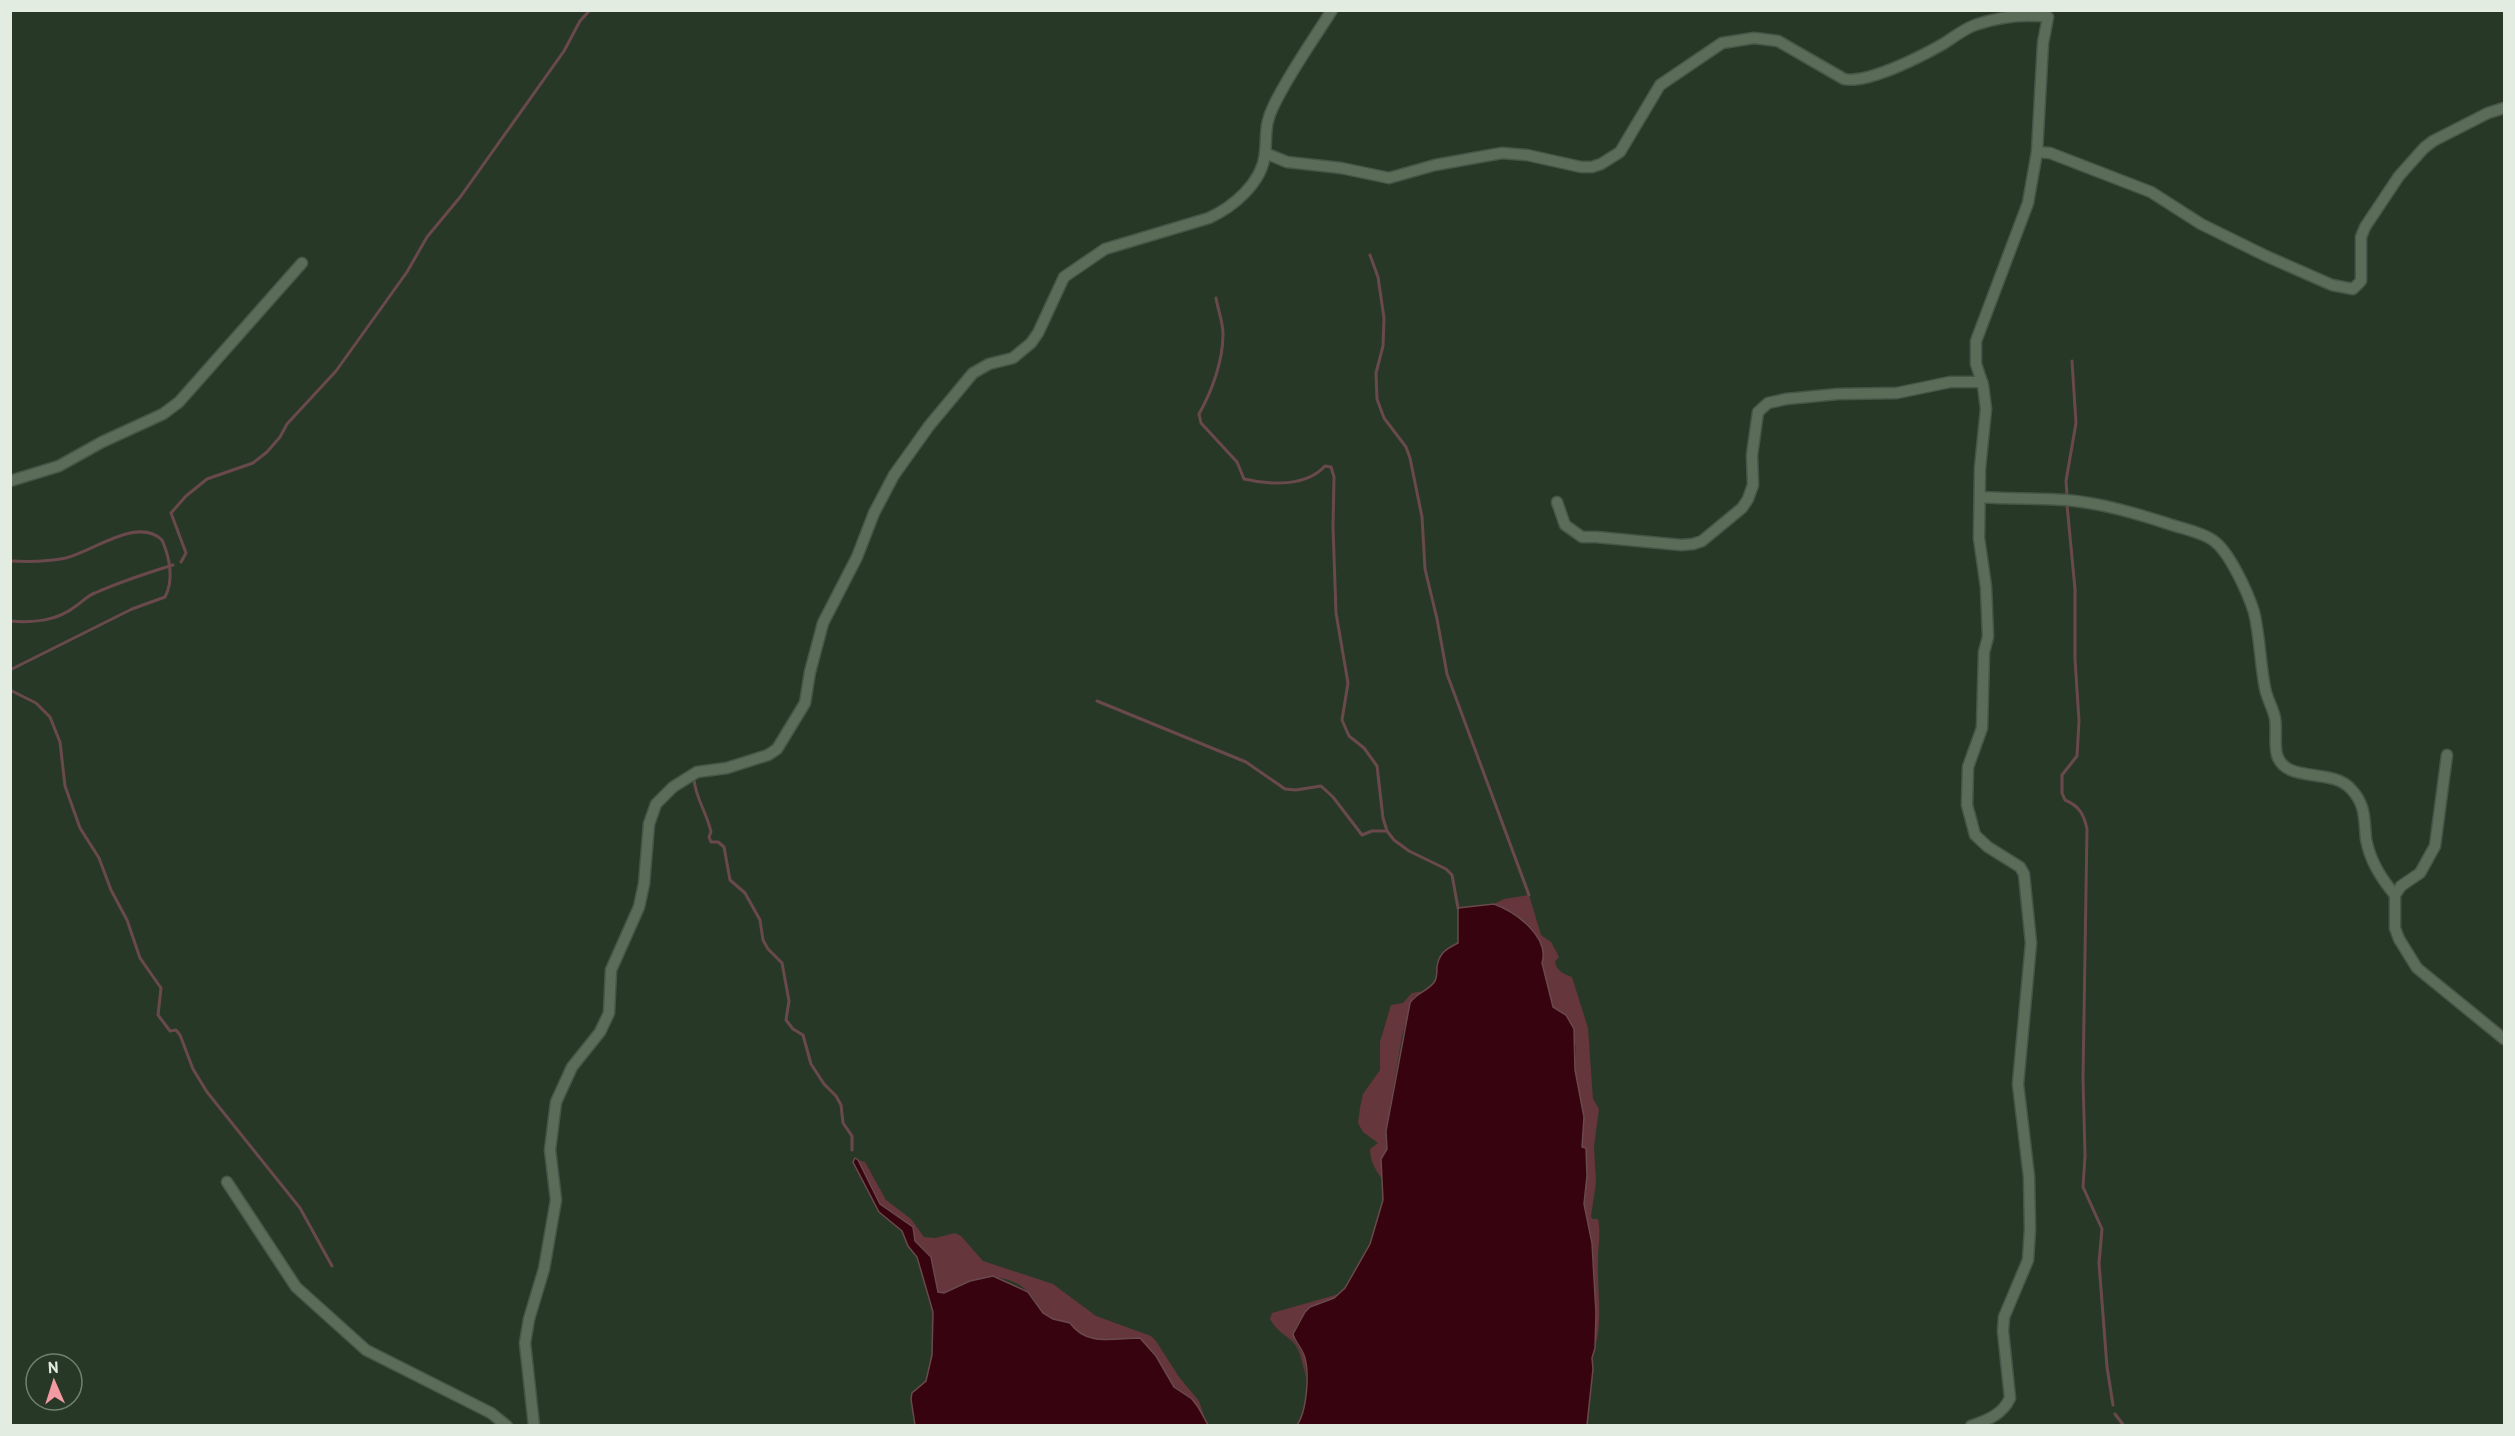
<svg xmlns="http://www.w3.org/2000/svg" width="2515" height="1436" viewBox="0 0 2515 1436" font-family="'PT Sans',sans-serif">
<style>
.green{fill:#65363b}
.water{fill:#36030e;stroke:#6a494d;stroke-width:1.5}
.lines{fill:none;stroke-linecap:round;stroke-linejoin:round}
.stream{stroke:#6a494d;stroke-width:3}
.minor-casing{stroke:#475546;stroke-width:13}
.minor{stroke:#5b6d59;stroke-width:10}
</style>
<rect width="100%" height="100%" fill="#283827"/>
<g class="green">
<path d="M 1529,895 L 1541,935 L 1551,942 L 1559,957 L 1555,961 C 1556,971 1564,974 1572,977 L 1588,1028 L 1593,1099 L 1599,1109 L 1594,1146 L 1596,1183 L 1591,1216 L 1592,1219 L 1598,1219 C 1601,1234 1598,1245 1598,1260 C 1597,1289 1603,1320 1595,1348 L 1594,1263 L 1584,1203 L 1587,1176 L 1586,1147 L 1581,1147 L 1584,1117 L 1575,1070 L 1576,1047 L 1566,1015 L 1553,1007 L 1542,963 C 1550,934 1514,917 1494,904 L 1504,899 Z"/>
<path d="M 1425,991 L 1413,997 L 1402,1036 L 1386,1131 L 1387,1149 L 1381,1159 L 1384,1181 C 1376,1172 1370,1161 1370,1149 L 1378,1143 L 1363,1132 L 1358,1123 L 1360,1108 L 1363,1094 L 1380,1070 L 1380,1042 L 1391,1005 L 1403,1003 L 1412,993 Z"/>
<path d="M 858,1160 L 865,1162 L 886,1200 L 911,1219 L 924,1237 L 935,1238 L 955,1233 L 961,1236 L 983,1261 L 1053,1284 L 1096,1316 L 1151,1336 L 1156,1341 L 1179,1377 L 1199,1401 L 1205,1419 L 1192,1399 L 1174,1387 L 1156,1356 L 1124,1339 C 1104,1343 1082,1340 1070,1323 C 1061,1321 1050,1319 1043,1313 C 1038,1308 1036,1299 1030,1294 C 1003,1266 974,1280 944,1293 L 938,1293 C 929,1269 938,1260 915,1241 L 913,1227 L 880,1204 Z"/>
<path d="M 1339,1294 L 1334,1298 L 1310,1307 L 1295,1328 L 1294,1340 L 1305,1358 L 1306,1378 C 1303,1366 1301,1350 1292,1341 C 1283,1333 1276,1330 1270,1319 L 1272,1313 Z"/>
</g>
<g class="water">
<path d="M 1494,904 C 1516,912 1550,937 1542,963 L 1553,1007 L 1566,1015 L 1574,1029 L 1575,1070 L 1584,1117 L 1582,1147 L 1586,1148 L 1587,1176 L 1584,1204 L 1592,1243 L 1596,1313 L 1595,1348 L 1592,1358 L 1593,1369 L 1587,1425 L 1297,1425 C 1307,1411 1310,1372 1304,1355 C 1301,1347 1295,1342 1293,1334 L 1305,1312 L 1310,1307 L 1334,1298 L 1345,1288 L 1370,1244 L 1383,1200 L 1381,1159 L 1387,1149 L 1386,1131 L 1410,1003 C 1415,993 1429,991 1435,981 C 1437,977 1437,971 1437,967 C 1439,953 1446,949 1458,943 L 1458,908 Z"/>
<path d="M 855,1158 L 858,1160 L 880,1204 L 913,1227 L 915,1241 L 931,1257 L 938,1292 L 944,1293 L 970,1281 L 993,1276 L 1028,1292 L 1043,1313 L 1053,1319 L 1070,1323 C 1087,1347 1114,1338 1140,1338 L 1156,1356 L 1174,1387 L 1192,1399 L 1198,1407 L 1208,1425 L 915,1425 L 911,1399 L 912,1393 L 926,1381 L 932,1355 L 933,1312 L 917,1257 L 908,1246 L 902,1231 L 879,1212 L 853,1162 Z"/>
</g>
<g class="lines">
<g class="stream">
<polyline points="1370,255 1378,277 1384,318 1383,346 1376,373 1377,399 1384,418 1406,447 1410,458 1422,517 1425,569 1437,619 1447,674 1529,895"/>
<path d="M 1216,298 C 1218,310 1223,322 1223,334 C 1223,361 1212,391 1199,414 L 1201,423 L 1237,462 L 1244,479 C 1270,485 1306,487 1325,466 L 1331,467 L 1334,477 L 1333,527 L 1336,613 L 1348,683 L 1342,720 L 1349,736 L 1364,748 L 1377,766 L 1383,818 L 1387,831 L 1394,840 L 1409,851 L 1446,869 L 1452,875 L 1458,908"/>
<polyline points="2067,495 2066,481 2076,423 2072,361"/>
<path d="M 2067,505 L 2075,589 L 2075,659 L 2079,721 L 2077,756 L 2062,775 L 2062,793 L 2065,800 C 2079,806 2084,814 2087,829 L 2083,1078 L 2085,1156 L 2083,1187 L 2102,1229 L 2099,1263 L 2107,1367 L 2113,1405"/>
<path d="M 10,561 C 30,562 47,562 66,558 C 92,552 138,516 162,540 C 170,558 174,580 165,597 L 132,609 L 10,670"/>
<polyline points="181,562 186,553 171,513 186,496 207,479 253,463 267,452 280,437 287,424 336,371 407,272 427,237 461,196 564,51 580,21 590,10"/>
<path d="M 10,621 C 34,623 57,621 76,606 C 83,601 87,596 95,593 C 120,582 147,573 173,565"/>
<polyline points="10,690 36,703 50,717 60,742 65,786 80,828 99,858 111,890 127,920 140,958 161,988 158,1015 170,1031 176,1030 180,1035 193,1069 207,1092 300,1208 332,1266"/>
<polyline points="1097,701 1246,762 1285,789 1296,790 1321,786 1333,797 1362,835 1372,831 1387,831"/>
<path d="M 694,779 C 695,797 707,813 711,832 L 709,837 L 711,842 L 718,842 L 724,847 L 730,880 L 745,893 L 760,920 L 763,940 L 768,949 L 782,963 L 789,1001 L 786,1020 L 793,1029 L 803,1035 L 811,1064 L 824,1084 L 836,1096 L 841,1105 L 843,1123 L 852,1136 L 852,1150"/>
<polyline points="2115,1414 2124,1426"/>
</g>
<g class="minor-casing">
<g id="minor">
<polyline points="2037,152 2050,153 2151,192 2201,224 2266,256 2332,285 2353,289 2361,281 2361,237 2365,227 2399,176 2424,148 2433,141 2488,113 2504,108"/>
<path d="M 1265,153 L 1287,162 L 1341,168 L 1389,178 L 1435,165 L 1502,153 L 1527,155 L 1581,167 L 1592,167 L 1601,164 L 1620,152 L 1660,85 L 1722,43 L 1754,38 L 1778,41 L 1844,79 C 1868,84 1922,56 1943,44 C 1954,37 1964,29 1975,25 C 1999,17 2024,14 2048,17 L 2043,43 L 2037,152 L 2028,203 L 1976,341 L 1976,364 L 1983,385 L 1986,409 L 1980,468 L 1979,538 L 1986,587 L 1988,637 L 1984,652 L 1982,728 L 1968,767 L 1967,805 L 1975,835 L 1988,847 L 2020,867 L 2024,874 L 2031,943 L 2018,1084 L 2029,1177 L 2030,1229 L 2028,1260 L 2004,1317 L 2003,1331 L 2010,1398 C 2003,1414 1988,1420 1971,1426"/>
<polyline points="10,481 59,466 102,442 163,414 179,402 302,263"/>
<path d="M 1980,497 C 2008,499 2037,498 2066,500 C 2102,503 2138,514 2172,525 C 2184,529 2204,533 2214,541 C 2230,553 2248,593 2254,612 C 2260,637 2260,663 2265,688 C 2267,699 2273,708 2275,718 C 2277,730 2274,743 2277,755 C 2286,784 2331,767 2351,789 C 2366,805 2364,819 2366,839 C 2370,861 2381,878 2395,895"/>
<polyline points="1557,502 1565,525 1582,537 1596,537 1681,545 1693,544 1702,541 1742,508 1748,499 1753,485 1752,455 1758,412 1768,403 1786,399 1838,394 1897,393 1950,382 1982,382"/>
<polyline points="2447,755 2435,846 2420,873 2401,886 2395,895 2395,928 2399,939 2417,968 2504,1039"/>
<polyline points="227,1182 296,1287 366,1350 491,1413 507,1426"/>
<path d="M 534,1426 L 525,1343 L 529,1319 L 544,1269 L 556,1200 L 550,1150 L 556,1102 L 572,1067 L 600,1032 L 609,1013 L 611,970 L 639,907 L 644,884 L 649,824 L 656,804 L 673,787 L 697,772 L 727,768 L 768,755 L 777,749 L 805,703 L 810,672 L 823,623 L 857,557 L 874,513 L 894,475 L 929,426 L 973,373 L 989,364 L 1013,358 L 1031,343 L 1038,333 L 1064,277 L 1105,249 L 1209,218 C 1233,207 1262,183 1265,154 C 1267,135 1264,124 1274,105 C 1290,72 1312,42 1332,10"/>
</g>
</g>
<use href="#minor" class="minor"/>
</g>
<rect width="2515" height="1436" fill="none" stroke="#e2ece1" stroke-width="24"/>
<g transform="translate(54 1382) rotate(357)"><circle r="28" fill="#283827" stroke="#728071" stroke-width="1.5"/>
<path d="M0-4.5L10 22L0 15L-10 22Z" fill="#f49aa3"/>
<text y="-9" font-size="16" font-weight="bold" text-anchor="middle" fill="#e2ece1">N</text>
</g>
</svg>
